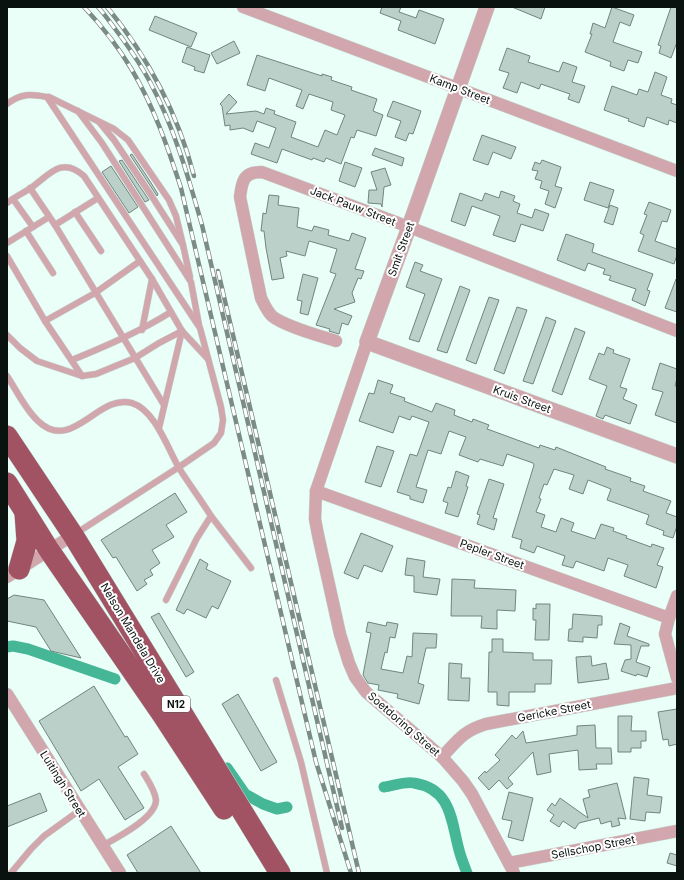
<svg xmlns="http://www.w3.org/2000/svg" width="684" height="880" viewBox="0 0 684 880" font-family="Inter,sans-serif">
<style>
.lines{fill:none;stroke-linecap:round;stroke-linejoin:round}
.canal{stroke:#45b696;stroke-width:11}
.building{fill:#bbd0c8;stroke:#72857e}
.service-casing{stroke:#c5d9d2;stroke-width:7}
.minor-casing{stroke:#c5d9d2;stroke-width:13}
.tertiary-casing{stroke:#c5d9d2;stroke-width:16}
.trunk-casing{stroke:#c5d9d2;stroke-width:22}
.service{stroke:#d1a7ad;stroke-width:6}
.minor{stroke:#d1a7ad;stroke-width:12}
.tertiary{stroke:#d1a7ad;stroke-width:15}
.trunk{stroke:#a15364;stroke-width:21}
.rail-casing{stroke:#7c8b86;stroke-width:4.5}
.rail{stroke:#fff;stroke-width:3;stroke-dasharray:9;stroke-linecap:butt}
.labels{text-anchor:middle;stroke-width:4;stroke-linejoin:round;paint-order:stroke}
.shield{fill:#fff;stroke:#545957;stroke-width:1}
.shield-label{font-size:10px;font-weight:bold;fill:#0a120f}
.street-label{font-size:11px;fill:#0a120f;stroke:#fff}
</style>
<rect width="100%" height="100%" fill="#e9fff7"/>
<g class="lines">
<g class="canal">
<polyline points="7,647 13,646 28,649 115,679"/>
<polyline points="227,768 245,794 263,804 277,809 287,807"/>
<path d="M 384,787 C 393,786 405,781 414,783 C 452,789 451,821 459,850 C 461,858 464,865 467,873"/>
</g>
</g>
<g class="building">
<polygon points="382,7 401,7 399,12 416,18 419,10 444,19 435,44 398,30 401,21 380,13"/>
<polygon points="512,7 545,7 541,19"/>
<polygon points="612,7 634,15 630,26 620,22 613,42 642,52 638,63 628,60 624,71 610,66 611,62 585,52 592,34 590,34 593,23 605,28"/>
<polygon points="671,7 677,7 677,42 671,58 659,53 661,46 658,45"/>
<polygon points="155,16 197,33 191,47 149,30"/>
<polygon points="234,41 240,53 217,64 211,53"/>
<polygon points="187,47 210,55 204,73 194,70 195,67 182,62"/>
<polygon points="507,48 530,56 528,62 559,72 563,62 577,67 572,82 585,86 579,103 568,99 570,94 541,84 539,89 521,82 517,93 503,88 509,73 499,70"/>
<polygon points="257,55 322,76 322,74 332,77 331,80 352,87 351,90 377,99 373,111 383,115 376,136 357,130 354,138 351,137 341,164 326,158 324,162 313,158 312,160 282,149 277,163 251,154 255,143 269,148 276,128 257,121 253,132 243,128 230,130 230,125 225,126 222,106 220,104 229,94 237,102 226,114 256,111 264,114 266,108 275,111 274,114 296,122 291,137 318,147 325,130 337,135 345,115 331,110 333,102 309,94 303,109 296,106 302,90 269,78 265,91 247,85"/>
<polygon points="655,72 667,77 661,95 672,99 671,103 677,105 677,123 669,120 668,125 647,117 644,127 628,121 629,119 604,110 612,86 637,95 639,89 648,92"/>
<polygon points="393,101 421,111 413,134 409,133 406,141 395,137 401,121 387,116"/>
<polygon points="482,135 516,147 511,159 493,152 488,165 473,160"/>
<polygon points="375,148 404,158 402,166 372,155"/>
<polygon points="132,154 148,178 158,194 157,196 130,155"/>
<polygon points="122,160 149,200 145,202 119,161"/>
<polygon points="542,160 561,167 555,186 562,188 555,208 545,204 549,191 540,188 542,181 535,179 538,171 532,170 535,162 540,164"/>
<polygon points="345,162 362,168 355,187 339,181"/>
<polygon points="111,166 138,207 129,213 102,172"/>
<polygon points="385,168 391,185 384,187 382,207 381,204 368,203 369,190 377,190 371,172"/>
<polygon points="590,182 614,190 608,208 584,200"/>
<polygon points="501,191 515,196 513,201 520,204 517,213 532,218 535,209 549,214 543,231 521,224 515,242 493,235 500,216 472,206 465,226 451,221 460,193 482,201 485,193 499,198"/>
<polygon points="269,195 279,196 278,205 299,208 297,227 312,231 314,226 329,230 328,235 349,241 352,233 366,238 355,269 364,271 361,279 358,278 352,293 355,302 334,309 352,316 348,325 342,323 339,334 329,331 330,329 316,325 336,274 330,272 337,249 309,241 305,256 286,251 287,256 280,258 284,278 272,280 266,248 264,231 261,231 263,213 266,214"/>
<polygon points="649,202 671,210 667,222 662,221 655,241 677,249 677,255 674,264 638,251 644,235 640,233 647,215 644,214"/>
<polygon points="610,205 618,208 613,225 604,222"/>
<polygon points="566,234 594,244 592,252 653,274 647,290 650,291 645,306 632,300 636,289 609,280 611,276 603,274 605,269 588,263 585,271 557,260"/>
<polygon points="415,262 423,265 420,271 442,279 419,342 409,339 425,294 406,287"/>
<polygon points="303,274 318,278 308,315 300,313 302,301 297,300"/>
<polygon points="676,279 677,279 677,312 665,308"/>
<polygon points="460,286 470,290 447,353 437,350"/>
<polygon points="489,297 499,300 476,364 466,360"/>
<polygon points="517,307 527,310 504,374 494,370"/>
<polygon points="546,317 556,321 533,384 523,381"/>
<polygon points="575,328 585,332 562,395 552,391"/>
<polygon points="607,347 614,350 613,353 630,359 620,387 627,389 623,399 637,405 630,424 605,415 603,419 596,416 607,386 589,379 599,353 604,355"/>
<polygon points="660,363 677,369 677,378 675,386 677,386 677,423 655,415 663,392 652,389"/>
<polygon points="378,380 393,385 390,393 405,398 404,401 432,412 436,403 455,410 454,415 472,422 473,419 489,425 487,429 490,430 539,448 540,445 555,450 556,447 606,467 605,469 631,478 630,481 645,486 643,491 671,501 666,513 677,517 677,526 673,538 663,535 664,531 646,524 649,515 607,500 611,489 588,480 583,494 569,489 574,475 554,469 547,485 544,484 539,498 541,499 536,512 545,515 541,527 556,532 561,518 574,523 571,531 595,539 601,524 614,528 613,531 627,536 626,538 651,547 652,544 664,548 657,565 663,567 656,588 624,576 628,565 608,558 604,571 576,561 573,568 562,565 565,556 537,546 534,553 520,548 522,540 512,537 534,465 533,463 507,454 503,466 480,459 478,462 459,455 466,437 449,431 441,454 428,450 416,487 427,490 423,503 410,499 410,496 397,492 410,454 417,456 429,422 412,416 410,420 399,416 393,433 359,421 369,393 374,394"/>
<polygon points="377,446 394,451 381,487 365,482"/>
<polygon points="456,471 469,476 466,486 468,487 458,517 445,513 448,503 443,501 448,487 451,488"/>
<polygon points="489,479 504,484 493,518 497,519 494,530 477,524 480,515 477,514"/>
<polygon points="175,493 187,512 166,525 174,537 152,550 160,563 150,570 153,575 144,580 147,584 137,591 116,557 113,558 101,540"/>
<polygon points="361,533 393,546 382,572 364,565 358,579 344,573"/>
<polygon points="407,558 425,561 423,577 440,579 437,595 414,592 414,576 405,575"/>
<polygon points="200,559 208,564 206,569 231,581 218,609 212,606 206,618 187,609 184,614 176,610"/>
<polygon points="452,579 475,580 474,588 516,590 515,611 497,610 497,629 481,628 482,616 451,616"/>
<polygon points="14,595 44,600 81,658 51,651 36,627 7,621 7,599"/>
<polygon points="536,604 550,604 549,640 535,640 536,620 533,620 533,608 536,609"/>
<polygon points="159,613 194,672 186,677 151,617"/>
<polygon points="573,614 602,616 602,625 598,625 597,638 583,637 583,642 568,641 569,629 572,629"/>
<polygon points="368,622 386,626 387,622 398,624 395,638 390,637 387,653 385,652 381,669 403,673 407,656 412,657 413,633 437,634 436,648 426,648 418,683 424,685 419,704 397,698 398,694 378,690 379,685 368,683 363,675 371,633 366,632"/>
<polygon points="620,623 630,627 627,636 649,644 649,646 641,646 636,662 650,667 647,677 637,674 636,676 621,671 625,660 631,659 631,645 614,644"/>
<polygon points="492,639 503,639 503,652 533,653 533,660 552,660 551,684 535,684 535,692 509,692 509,706 497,705 497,692 488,692 489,652 492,652"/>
<polygon points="591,656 592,666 606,663 609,679 578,683 576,657"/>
<polygon points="449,663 462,664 461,678 470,678 469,701 448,700"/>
<polygon points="94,686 125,737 127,736 138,754 118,767 144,808 125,820 99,779 81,791 39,721"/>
<polygon points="238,694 277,762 261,771 222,704"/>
<polygon points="677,709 677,744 669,746 668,739 663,740 658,712"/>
<polygon points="618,716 632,716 631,731 646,731 646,741 641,741 641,748 631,748 631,752 618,752"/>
<polygon points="595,725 596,748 611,748 612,764 596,764 597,769 579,770 578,750 549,754 551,772 537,775 533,752 508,778 513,784 507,789 499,780 489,790 478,778 485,771 486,773 500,760 495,755 512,735 516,739 523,731 526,743 577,735 577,726"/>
<polygon points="634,777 649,779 647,795 662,797 660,813 646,812 645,821 630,819"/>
<polygon points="617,783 626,819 618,818 620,825 612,827 611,821 601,824 599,818 579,823 575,829 563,821 559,827 550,821 554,815 547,810 552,803 555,806 560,798 588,818 583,799 590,797 588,790"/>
<polygon points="509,792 533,798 523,841 508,837 512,821 502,819"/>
<polygon points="40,793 47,811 7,827 7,806"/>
<polygon points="171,826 201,873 138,873 127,855"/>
<polygon points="670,853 677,855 677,866 667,863"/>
</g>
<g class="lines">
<g class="service-casing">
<g id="service">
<polyline points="49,97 114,129 128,140 169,200 176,216 183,245"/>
<path d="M 7,104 C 21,93 31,94 47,97 L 200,328 L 221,407 L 223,420 L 221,433 L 214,443 L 179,467 L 75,534"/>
<polyline points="78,111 102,143 191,282 199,325"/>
<polyline points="100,123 114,140 151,195 183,245 190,277"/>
<polyline points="30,188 55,225 164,405"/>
<polyline points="13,199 33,227"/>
<path d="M 7,203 C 15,197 23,193 31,188 C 50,174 62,156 84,176 L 152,279 L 182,331 L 208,359"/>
<polyline points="75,212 101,251"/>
<polyline points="55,225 98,198"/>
<polyline points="26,231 53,273"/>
<polyline points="7,243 49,217"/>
<polyline points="7,256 45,321 82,376"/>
<polyline points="45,321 95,293 140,261"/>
<polyline points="142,330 152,279"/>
<polyline points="7,335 20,348 37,361 82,376 96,374 135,358 159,343 182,331"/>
<path d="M 72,360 C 106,346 139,332 171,312"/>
<path d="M 7,376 C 17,391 25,409 38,421 C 72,454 98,393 132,403 C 155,410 168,449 179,468 C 189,484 201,500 211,516 L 197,538 L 166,600"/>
<polyline points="159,428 182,331"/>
<polyline points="211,516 251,568"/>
<polyline points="276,680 301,762 327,873"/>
<path d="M 102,846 C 116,838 156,818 156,800 C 155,791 149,782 144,774"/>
<polyline points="11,873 31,849 44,836 80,810"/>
</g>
</g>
<g class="minor-casing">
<g id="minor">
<polyline points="243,7 677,171"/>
<path d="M 336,341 C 320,336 284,326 272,316 C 267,311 264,304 261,298 L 240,197 C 242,180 244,172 262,172 L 409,227 L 677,331"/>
<polyline points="367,342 316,491 315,519 318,535 340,634 349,663 355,677 366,692 442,757 463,781 472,794 514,873"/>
<polyline points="316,491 669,618"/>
<polyline points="7,577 73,535"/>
<polyline points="677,596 669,618 665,634 677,678"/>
<polyline points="7,694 120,873"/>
<path d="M 442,757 C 458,740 463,731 486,724 L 677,688"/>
<polyline points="509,863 677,831"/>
</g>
</g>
<g class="tertiary-casing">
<polyline id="tertiary" points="487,7 409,227 367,342 677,456"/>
</g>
<g class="trunk-casing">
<g id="trunk">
<polyline points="7,436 73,535 280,873"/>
<polyline points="7,483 49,550 162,714 224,809"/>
<polyline points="19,569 27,541 25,513"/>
</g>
</g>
<use href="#service" class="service"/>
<use href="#minor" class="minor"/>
<use href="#tertiary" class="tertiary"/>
<use href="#trunk" class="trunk"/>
<g class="rail-casing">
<g id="rail">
<path d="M 84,7 C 102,26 119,48 132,70 C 154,107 168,148 181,188 L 316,762 L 351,873"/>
<path d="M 98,7 C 107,17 114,28 122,38 C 132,52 142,67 150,82 C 174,127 188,176 202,225 L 342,828"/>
<path d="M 107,7 C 148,57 178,114 194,176"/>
<polyline points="218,271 359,873"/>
</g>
</g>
<use href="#rail" class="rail"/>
</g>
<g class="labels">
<rect class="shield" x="162" y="696" width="28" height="16" rx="3"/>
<g class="shield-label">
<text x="176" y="708">N12</text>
</g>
<g class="street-label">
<text transform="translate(460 89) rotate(21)" y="4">Kamp Street</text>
<text transform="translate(353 206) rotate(21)" y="4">Jack Pauw Street</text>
<text transform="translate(401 249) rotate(-70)" y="4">Smit Street</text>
<text transform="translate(522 399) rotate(20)" y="4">Kruis Street</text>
<text transform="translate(492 554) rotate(20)" y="4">Pepler Street</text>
<text transform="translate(133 633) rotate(59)" y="4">Nelson Mandela Drive</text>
<text transform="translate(554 711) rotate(-11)" y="4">Gericke Street</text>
<text transform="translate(404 724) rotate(41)" y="4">Soetdoring Street</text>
<text transform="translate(63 784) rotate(58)" y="4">Luitingh Street</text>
<text transform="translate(593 847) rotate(-11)" y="4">Sellschop Street</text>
</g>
</g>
<rect width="684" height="880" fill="none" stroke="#0a120f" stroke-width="16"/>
</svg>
